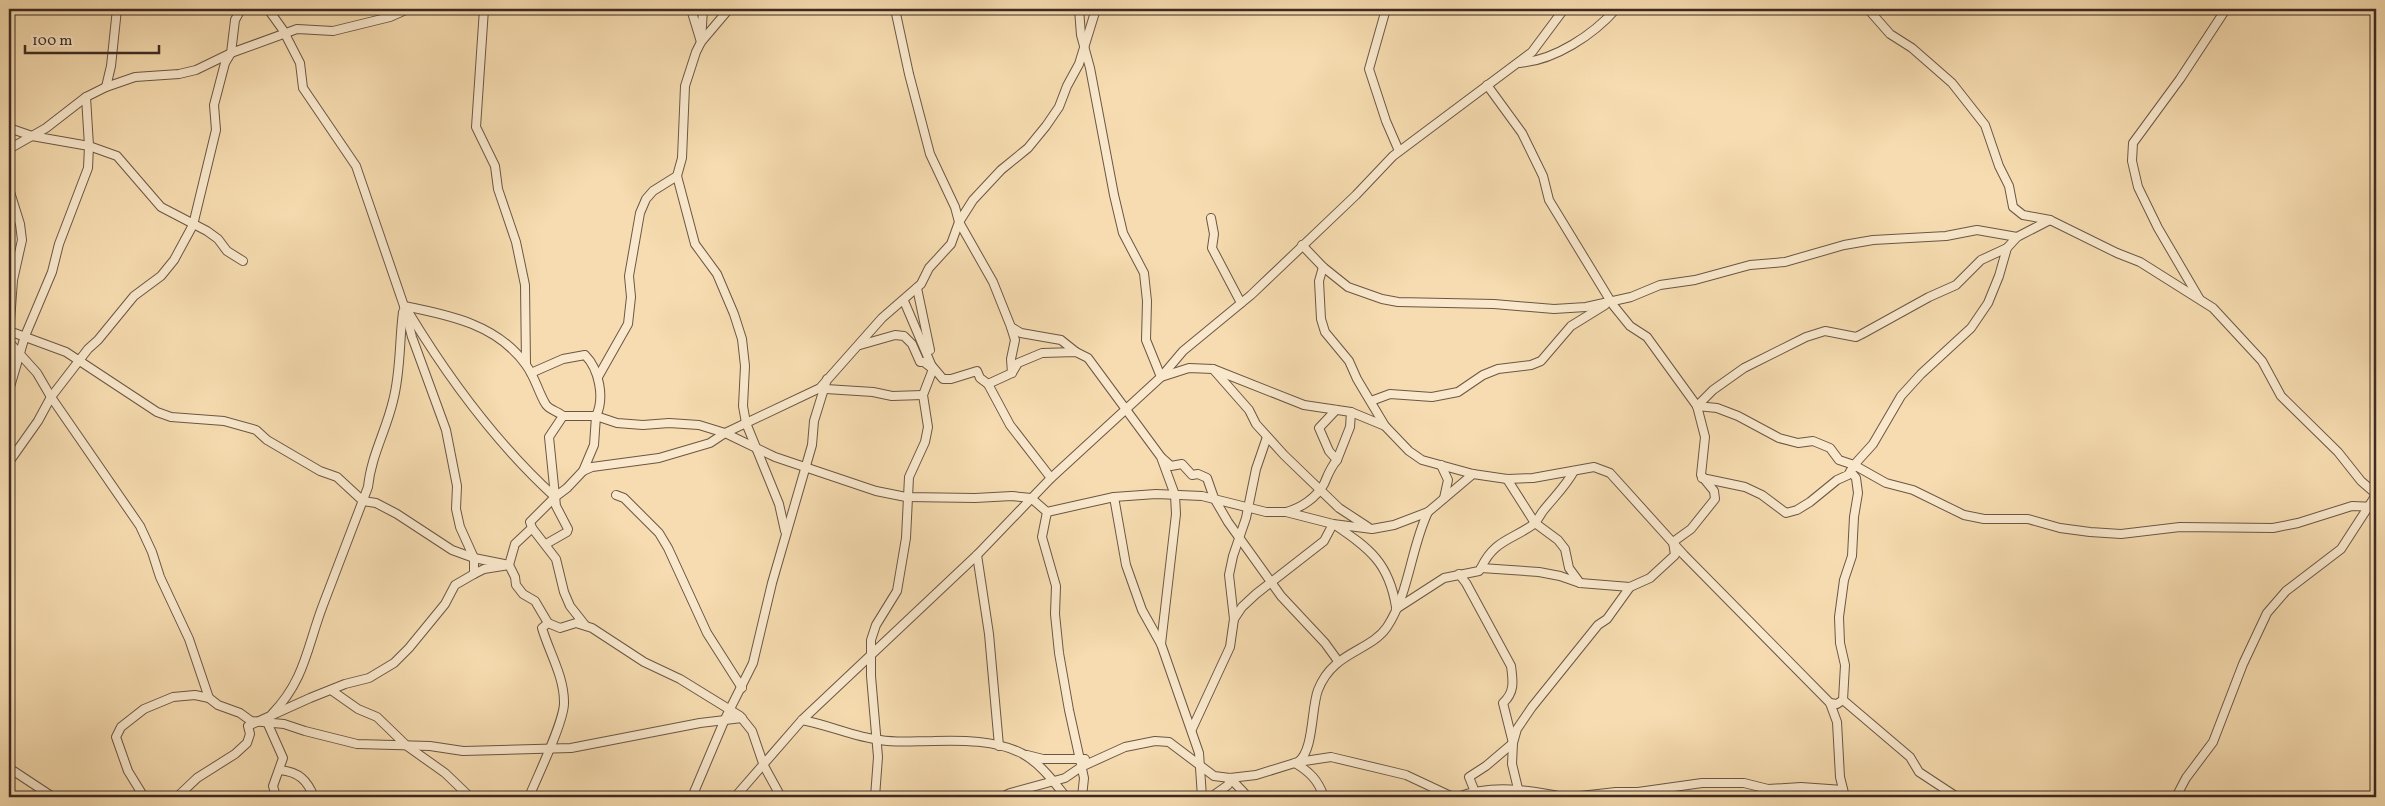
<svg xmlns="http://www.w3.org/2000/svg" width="2385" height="806" viewBox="0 0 2385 806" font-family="Vollkorn,serif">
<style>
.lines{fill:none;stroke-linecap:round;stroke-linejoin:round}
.street-casing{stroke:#6b5646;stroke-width:10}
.street{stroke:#f9e8cc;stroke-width:8}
</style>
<rect width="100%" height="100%" fill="#f6dcb0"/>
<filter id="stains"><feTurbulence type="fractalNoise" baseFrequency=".004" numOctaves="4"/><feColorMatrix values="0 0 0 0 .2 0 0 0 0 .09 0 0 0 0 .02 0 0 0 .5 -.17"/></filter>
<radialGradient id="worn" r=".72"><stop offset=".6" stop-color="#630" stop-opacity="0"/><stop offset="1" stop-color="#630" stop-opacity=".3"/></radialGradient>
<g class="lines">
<g class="street-casing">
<g id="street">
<polyline points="117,9 111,66 106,87 135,77 179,74 196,70 231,53 297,29 333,31 390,17 408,9"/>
<polyline points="484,9 476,127 495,166 498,189 516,242 525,285 526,364"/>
<polyline points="691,9 701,42 703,9"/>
<polyline points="895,9 909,74 930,154 955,207 959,222 993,282 1011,327 1021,333 1061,340 1076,352"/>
<polyline points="1079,9 1081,35 1090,68 1114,195 1123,233 1144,273 1147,301 1146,340 1161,377 1189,368 1213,369 1304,405 1351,412 1385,426 1409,451 1422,460 1473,474 1507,479 1533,478 1594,467 1610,473 1684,555 1830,703 1837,722 1840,777 1845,797"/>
<polyline points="1386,9 1369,69 1386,121 1399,151"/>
<polyline points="1868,9 1890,34 1912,48 1952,83 1985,125 1999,166 2009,186 2013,207 2023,215 2050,220"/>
<path d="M 1520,63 C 1555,60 1593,35 1616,9"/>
<polyline points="9,128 32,136 89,146 117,156 161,207 207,231 218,239 227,251 243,261"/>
<polyline points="9,149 46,128 86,97"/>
<polyline points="677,176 695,244 717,274 734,314 742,339 745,366 743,406 746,423 779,504 785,531"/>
<polyline points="9,189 20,224 22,240 13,280 9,335"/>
<polyline points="1211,218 1214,234 1212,248 1241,303"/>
<polyline points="1302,245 1323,267 1348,287 1382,299 1398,302 1494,304 1554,309 1586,307 1631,297 1660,285 1695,280 1750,265 1785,262 1844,245 1873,240 1946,236 1977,230 2017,237"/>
<polyline points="1323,267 1319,281 1321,319 1325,332 1349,361 1357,379 1385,426"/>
<polyline points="917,288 930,350"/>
<polyline points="2199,298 2158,228 2138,187 2132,161 2133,143 2180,79 2226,9"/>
<path d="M 404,306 C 450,315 498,325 526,365 C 535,377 538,391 545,403 C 548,410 558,411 563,416"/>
<path d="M 409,313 C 449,379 498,445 555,497"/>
<polyline points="1011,327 1015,340 1011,359 1012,373"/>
<polyline points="9,331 66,352 157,412 171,417 224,421 256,430 267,440 320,471 337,477 363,501 376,503 397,514 452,550 474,558 509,565 515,577 516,585 523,594 535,601 548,623 560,628 576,623 592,628 644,662 680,679 740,716 752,731 764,766 781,797"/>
<polyline points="9,342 37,373 51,397 140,526 152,552 160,577 189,639 209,698"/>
<polyline points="860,345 895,335 904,336 912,344 920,362 924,362 933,369 904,301"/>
<polyline points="932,366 943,379 951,379 977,371 980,378 988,384"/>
<polyline points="1213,369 1249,410 1256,424 1284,455 1339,508 1368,527"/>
<path d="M 531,373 L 563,359 L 585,355 C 599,369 605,398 596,416 L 563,416 L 549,437 L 556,506 L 568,529 L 567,532 L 546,544"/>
<polyline points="598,377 628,324 631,297 629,276 640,213 646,199 653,191 677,176 682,158 685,86 696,52 701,42 729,9"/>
<polyline points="826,389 873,392 892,396 923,395"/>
<polyline points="9,390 25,336 52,272 59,244 88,168 89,146 86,97 106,87"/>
<polyline points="1371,401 1390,394 1432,397 1458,392 1483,375 1498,369 1531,365 1541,361 1571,326 1605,305"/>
<polyline points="1697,406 1717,408 1738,416 1779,438 1798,443 1813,441 1830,448 1839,460 1854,465 1873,444 1901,396 1921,374 1971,328 1988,303 1999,276 2007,248 2017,237 2050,220 2117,253 2140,262 2213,308 2262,361 2281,396 2338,452 2361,481 2376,494"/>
<polyline points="1697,406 1713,390 1744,368 1806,337 1825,331 1856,337 1862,334 1929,297 1956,285 1981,260 2007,248"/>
<polyline points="1162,458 1171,466 1182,464 1192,475 1198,474 1207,478 1214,498 1228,522 1281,596 1325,643 1338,661"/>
<polyline points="1337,460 1350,427 1351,412"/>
<polyline points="9,462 38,421 51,397 88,349 98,340 134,296 161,276 174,260 193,225 216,130 214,105 225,63 231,53 235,20 241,9"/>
<polyline points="1441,465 1448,480 1444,498"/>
<polyline points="583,471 594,445 596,416 617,423 643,425 669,423 699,425 725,433 775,457 876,491 906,497 975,498 1012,496 1031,498 1047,512 1114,497 1156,494 1202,496 1266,512 1286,512 1333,524 1372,529 1394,525 1428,512 1473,474"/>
<polyline points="1051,478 1010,425 988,384 1012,373 1018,363 1042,353 1076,352 1088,358 1161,457 1175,495 1176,514 1161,644"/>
<polyline points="1702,478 1745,487 1762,495 1786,513 1797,510 1810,502 1837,480 1848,475 1854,465 1886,483 1913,490 1964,515 1984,519 2028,519 2060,528 2090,532 2121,534 2180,527 2273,528 2298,523 2352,506 2376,507"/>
<polyline points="1507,479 1535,523 1558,540 1565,549 1569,568 1580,583"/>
<polyline points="616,495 624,498 659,533 668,548 707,633 742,688"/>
<polyline points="1114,497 1126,565 1142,610 1161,644 1199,753 1202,797"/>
<polyline points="1047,512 1042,537 1056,586 1055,614 1059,653 1069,710 1084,778 1082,797"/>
<path d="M 1286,512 C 1301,508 1316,498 1324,484 C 1328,475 1330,468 1337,460 L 1329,451 L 1319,428 L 1336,410"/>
<path d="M 1335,525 C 1370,549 1389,563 1396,607"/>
<polyline points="532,528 556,559 564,592 570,606 585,625"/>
<polyline points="977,555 989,634 999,746"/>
<path d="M 1481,568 C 1494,540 1512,540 1534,524 C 1538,520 1540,515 1543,511 C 1554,497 1565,487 1574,471"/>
<polyline points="474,574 484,569 509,565 515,544 532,528 530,522 555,497 567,488 583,471 592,467 659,458 710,443 725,433 820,388 882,318 921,284 929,268 951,244 959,222 973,200 1001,170 1028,148 1046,126 1059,107 1067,86 1079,64 1096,9"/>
<path d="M 1459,574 L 1466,583 L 1511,666 C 1513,681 1515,692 1503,703 L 1513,743 L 1512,764 L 1520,797"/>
<polyline points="1396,609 1444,578 1479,571 1481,568 1539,572 1560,576 1580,583 1630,587 1650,578 1675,555 1673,542 1691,529 1715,499 1714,491 1701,475 1705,437 1697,406 1647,337 1630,326 1613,305 1549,200 1543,176 1522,133 1487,85"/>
<polyline points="1234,619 1242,607 1256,594 1324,541 1333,524"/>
<polyline points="331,690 358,709 377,717 407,746 445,773 470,797"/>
<polyline points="1843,700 1910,757 1919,772 1957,797"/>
<polyline points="1830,703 1837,704 1843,700 1845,665 1840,643 1839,617 1844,580 1852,556 1854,517 1858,493 1856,478 1851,472"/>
<path d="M 272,714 C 305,680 307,647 323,605 C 338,566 353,526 368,487 C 371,456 386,431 393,401 C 401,371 399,342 403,312"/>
<path d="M 802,720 C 829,725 854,737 880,740 C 898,743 915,741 933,741 C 961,740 997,740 1023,754 C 1041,764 1054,782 1066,797"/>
<polyline points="267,722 283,758 273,786 276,797"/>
<polyline points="1192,729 1230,647 1234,619 1229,575 1233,556 1246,518 1256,469 1267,437"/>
<polyline points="1027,755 1043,759 1085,759"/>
<path d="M 1298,762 C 1314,751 1311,708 1318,690 C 1333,651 1370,652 1387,627 C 1409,594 1411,547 1428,512"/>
<path d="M 1295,763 C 1310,772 1318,780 1324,797"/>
<polyline points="9,768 53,797"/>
<path d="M 280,770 C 299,772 307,780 314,797"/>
<polyline points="1230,778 1248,797"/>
<polyline points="1475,792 1469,777 1486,766 1513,743 1517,729 1532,707 1598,625 1607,619 1630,587"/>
<polyline points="144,797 128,771 116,737 121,727 144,709 173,697 195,695 209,698 218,705 240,713 251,721 284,724 305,731 357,744 430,746 463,751 571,748 700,723 742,718"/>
<polyline points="177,797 197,778 235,754 247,743 250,734 248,726 310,698 345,684 369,678 394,663 409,648 445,604 455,585 474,574 474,558 460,527 456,509 457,486 446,430 412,337 404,306 356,166 303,88 300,63 283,30 268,9"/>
<path d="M 529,797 C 537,777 565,720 564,702 C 564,676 549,652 542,628 L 548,623"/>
<polyline points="692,797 725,719 753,663 772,583 812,445 814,421 827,379"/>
<polyline points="735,797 802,720 977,555 1051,478 1161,377 1183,351 1251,295 1356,195 1393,156 1532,52 1564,9"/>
<polyline points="875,797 878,757 871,676 871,640 876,625 897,591 906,538 909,477 925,442 928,427 923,395 933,369"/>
<polyline points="1002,797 1010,793 1065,778 1081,767 1125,747 1155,741 1169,742 1214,776 1230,778 1256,775 1298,762 1331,757 1406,775 1453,797"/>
<polyline points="1211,797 1228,785 1230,778"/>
<path d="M 1458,797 C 1492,784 1528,790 1563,797"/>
<polyline points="1571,797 1616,792 1638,792 1702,783 1744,783 1768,789 1801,787 1843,790"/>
<polyline points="2176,797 2186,778 2213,742 2243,664 2267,613 2286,591 2341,549 2376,495"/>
</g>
</g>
<use href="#street" class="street"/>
</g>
<rect width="2385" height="806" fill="none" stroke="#f6dcb0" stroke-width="30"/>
<rect x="10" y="10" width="2365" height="786" fill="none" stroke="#3d2a22" stroke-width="2.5"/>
<rect x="15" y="15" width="2355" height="776" fill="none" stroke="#3d2a22"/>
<path d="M25 45v8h134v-8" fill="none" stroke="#3d2a22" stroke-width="2.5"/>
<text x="32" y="45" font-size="15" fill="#3d2a22" stroke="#f9e8cc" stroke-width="4" paint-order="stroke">100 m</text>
<rect width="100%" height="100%" filter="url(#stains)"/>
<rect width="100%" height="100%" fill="url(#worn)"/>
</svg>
